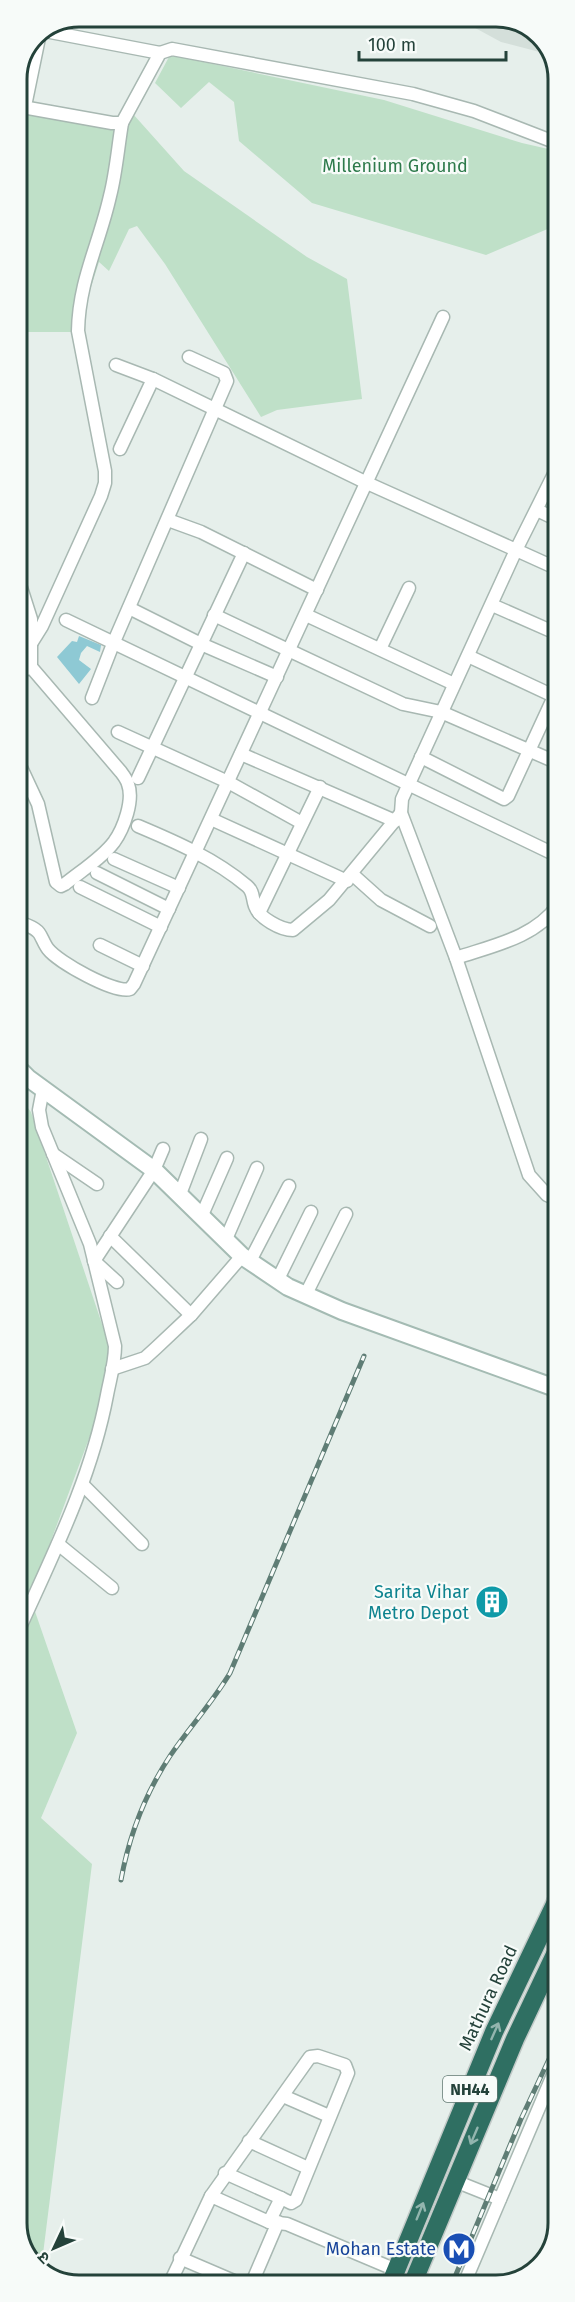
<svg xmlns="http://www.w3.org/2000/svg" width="575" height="2302" viewBox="0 0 575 2302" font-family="'Fira Sans','Noto Sans Devanagari',sans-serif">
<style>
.built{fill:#d4dfda}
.green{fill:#bfe0c8}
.water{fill:#8ec9d4}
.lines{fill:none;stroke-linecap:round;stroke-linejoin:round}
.stream{stroke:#8ec9d4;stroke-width:3}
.street-casing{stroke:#a8b8b2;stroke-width:15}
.secondary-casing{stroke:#a4bbb3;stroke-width:20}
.highway-casing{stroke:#c2cac8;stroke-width:21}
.street{stroke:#fff;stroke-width:12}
.secondary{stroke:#fff;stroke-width:16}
.highway{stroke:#2f6f62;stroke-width:18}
.rail-casing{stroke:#5f7d75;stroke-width:5}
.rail{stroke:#f7fbf9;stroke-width:3;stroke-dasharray:9;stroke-linecap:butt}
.oneway{stroke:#93b5ae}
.labels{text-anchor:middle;stroke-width:4.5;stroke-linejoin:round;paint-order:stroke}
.shield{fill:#f7fbf9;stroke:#637a73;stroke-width:1.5}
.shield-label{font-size:16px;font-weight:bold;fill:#24423a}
.park-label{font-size:18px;fill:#2d7a4b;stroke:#f7fbf9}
.culture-label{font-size:18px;fill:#0d838f;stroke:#f7fbf9;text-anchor:end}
.street-label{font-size:18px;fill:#24423a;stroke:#f7fbf9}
.transit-label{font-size:18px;fill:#164399;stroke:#f7fbf9;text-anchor:end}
.rim{fill:none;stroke:#24423a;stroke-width:3}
</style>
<rect width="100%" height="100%" fill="#e6efeb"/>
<polygon class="built" points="455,17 504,17 540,35 551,55 501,42"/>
<g class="green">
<polygon points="170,55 384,100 522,143 557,151 557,225 486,255 312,203 239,141 234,102 209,82 181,108 155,83"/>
<polygon points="17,102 125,127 133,114 184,171 307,257 347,279 362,399 277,410 261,417 165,264 137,226 129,229 109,271 99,262 80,321 73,332 17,332"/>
<polygon points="17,1094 31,1112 116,1366 30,1597 77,1733 41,1818 92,1864 41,2270 35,2267 18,2235"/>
</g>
<polygon class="water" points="79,636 101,645 100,652 87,646 81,653 79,660 91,669 79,684 57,657 72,641 77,642"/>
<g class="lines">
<polyline class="stream" points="504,17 510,20"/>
<g class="street-casing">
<g id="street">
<polyline points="45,31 160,53"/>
<polyline points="17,106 112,123 122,123 160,53 172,49 413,94 474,111 557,143"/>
<polyline points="25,106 40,33"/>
<polyline points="556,330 557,330"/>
<polyline points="116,365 153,379 367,483 516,550 558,466"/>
<polyline points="120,449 153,379"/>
<polyline points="537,510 558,520"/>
<polyline points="168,520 201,532 317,590"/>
<polyline points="558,569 516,550 402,799 401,813 456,958 529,1175 547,1195 558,1200"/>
<path d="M 17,575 L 31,619 L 31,667 L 121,772 C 124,776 127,780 128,784 C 134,800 124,828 114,842 C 102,858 81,871 65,884 L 61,886 L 56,882 L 38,804 L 17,759"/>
<polyline points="492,605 558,634"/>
<polyline points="129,608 201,644 277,677"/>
<polyline points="214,615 403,704 441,712 558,763"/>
<polyline points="306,615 454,684"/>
<polyline points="66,620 558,856"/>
<path d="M 32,642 L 42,626 L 101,496 L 105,483 L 105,471 L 78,331 C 79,280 99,245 110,196 C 116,173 118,147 122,123"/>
<polyline points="380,649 409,588"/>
<polyline points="468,656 558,698"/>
<polyline points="17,673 31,667"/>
<polyline points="92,698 113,644 227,381 224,373 189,357"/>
<polyline points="118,732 228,782 302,823"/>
<polyline points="241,754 395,821"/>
<polyline points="421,757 504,799 508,796 558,688"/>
<polyline points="138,778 244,553"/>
<polyline points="211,819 347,881"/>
<path d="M 138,826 C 176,842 215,859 247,886 C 254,892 252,898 255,906 C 259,918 281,930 293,930 L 329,900 L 401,813"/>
<polyline points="17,859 20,873 17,899"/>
<polyline points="114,859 179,888"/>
<polyline points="97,873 169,909"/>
<polyline points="352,874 381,900 430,926"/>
<polyline points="80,887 161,927"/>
<polyline points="259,913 320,787"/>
<path d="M 17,917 C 22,927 32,924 39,933 C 42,937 44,944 48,949 C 58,962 115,994 130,989 L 134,984 L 443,317"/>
<polyline points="100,945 143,966"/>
<path d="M 456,958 C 491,946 535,938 558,905"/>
<polyline points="53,1154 97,1184"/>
<polyline points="180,1194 201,1139"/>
<polyline points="202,1215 227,1158"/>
<polyline points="110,1236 191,1315"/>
<polyline points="226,1239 257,1168"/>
<polyline points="250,1261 289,1186"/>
<polyline points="277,1281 311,1212"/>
<polyline points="117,1282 94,1261 154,1170 163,1149"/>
<polyline points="305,1296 346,1214"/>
<polyline points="112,1369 145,1358 156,1348 191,1315 242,1256"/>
<polyline points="83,1485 142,1544"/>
<polyline points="58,1544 112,1588"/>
<path d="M 17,1634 C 52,1556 91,1480 107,1395 C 110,1379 115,1363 115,1346 L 90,1244 L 42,1127 L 39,1110 L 43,1089"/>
<polyline points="283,2096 329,2116"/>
<polyline points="249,2141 308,2168"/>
<polyline points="225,2173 281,2198"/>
<polyline points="455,2181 500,2199"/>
<polyline points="211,2196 310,2057 318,2056 345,2065 348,2073 296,2200 291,2203 281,2198 269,2222"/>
<polyline points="180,2258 243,2285"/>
<polyline points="464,2284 558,2063"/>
<polyline points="169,2285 211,2196 269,2222 287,2224 396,2270"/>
<polyline points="251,2285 278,2222"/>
</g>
</g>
<g class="secondary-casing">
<polyline id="secondary" points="17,1067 28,1078 154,1170 242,1256 288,1287 342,1311 558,1389"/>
</g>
<g class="highway-casing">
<g id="highway">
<polyline points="390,2285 494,2032 558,1898"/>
<polyline points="412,2285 515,2039 558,1948"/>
</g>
</g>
<use href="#street" class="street"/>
<use href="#secondary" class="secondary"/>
<use href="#highway" class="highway"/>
<g class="rail-casing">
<g id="rail">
<path d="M 121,1880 C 129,1836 145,1794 170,1756 C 189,1728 212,1703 230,1673 L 364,1356"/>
<polyline points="452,2284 521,2119 558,2040"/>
</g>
</g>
<use href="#rail" class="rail"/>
</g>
<defs><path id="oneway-shaft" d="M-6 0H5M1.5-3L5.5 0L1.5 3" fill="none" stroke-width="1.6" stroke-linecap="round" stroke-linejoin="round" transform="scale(1.5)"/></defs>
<g class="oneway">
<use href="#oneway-shaft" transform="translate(495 2031) rotate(-66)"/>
<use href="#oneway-shaft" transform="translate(474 2136) rotate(113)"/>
<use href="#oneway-shaft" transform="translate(420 2211) rotate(-68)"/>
</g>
<defs>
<g id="building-disc" transform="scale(1.725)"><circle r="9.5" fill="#0f9aa8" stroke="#f7fbf9"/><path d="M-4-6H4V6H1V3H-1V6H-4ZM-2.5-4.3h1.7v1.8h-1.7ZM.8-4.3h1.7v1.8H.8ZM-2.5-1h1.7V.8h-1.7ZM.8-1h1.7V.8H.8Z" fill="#fff"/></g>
<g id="metro-disc" transform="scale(1.725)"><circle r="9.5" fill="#1a4fb4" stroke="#f7fbf9"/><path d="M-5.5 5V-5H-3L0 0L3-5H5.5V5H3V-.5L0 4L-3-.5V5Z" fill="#fff"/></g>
</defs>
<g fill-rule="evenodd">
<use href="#building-disc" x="492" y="1602"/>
<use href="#metro-disc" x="459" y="2249"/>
</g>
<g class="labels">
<rect class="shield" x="443" y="2076" width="54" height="26" rx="4.5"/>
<g class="shield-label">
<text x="470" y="2095">NH44</text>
</g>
<g class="park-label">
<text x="395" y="172">Millenium Ground</text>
</g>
<g class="culture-label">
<text x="469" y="1598">Sarita Vihar<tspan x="469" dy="21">Metro Depot</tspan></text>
</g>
<g class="street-label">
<text transform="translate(488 1998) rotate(-65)" y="6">Mathura Road</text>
</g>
<g class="transit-label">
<text x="436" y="2255">Mohan Estate</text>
</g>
</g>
<path d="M0 0H575V2302H0ZM79 27H496A52 52 0 0 1 548 79V2223A52 52 0 0 1 496 2275H79A52 52 0 0 1 27 2223V79A52 52 0 0 1 79 27Z" fill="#f7fbf9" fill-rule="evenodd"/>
<path class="rim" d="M79 27H496A52 52 0 0 1 548 79V2223A52 52 0 0 1 496 2275H79A52 52 0 0 1 27 2223V79A52 52 0 0 1 79 27Z"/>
<g transform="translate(54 2248) rotate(226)" stroke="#f7fbf9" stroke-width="4.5" paint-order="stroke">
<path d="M0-4.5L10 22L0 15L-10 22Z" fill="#24423a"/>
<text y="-9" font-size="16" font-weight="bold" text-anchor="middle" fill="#24423a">उ</text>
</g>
<path d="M359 51v9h147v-9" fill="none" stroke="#24423a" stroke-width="3"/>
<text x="368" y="51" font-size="18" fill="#24423a" stroke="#f7fbf9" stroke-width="4.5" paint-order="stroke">100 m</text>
</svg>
